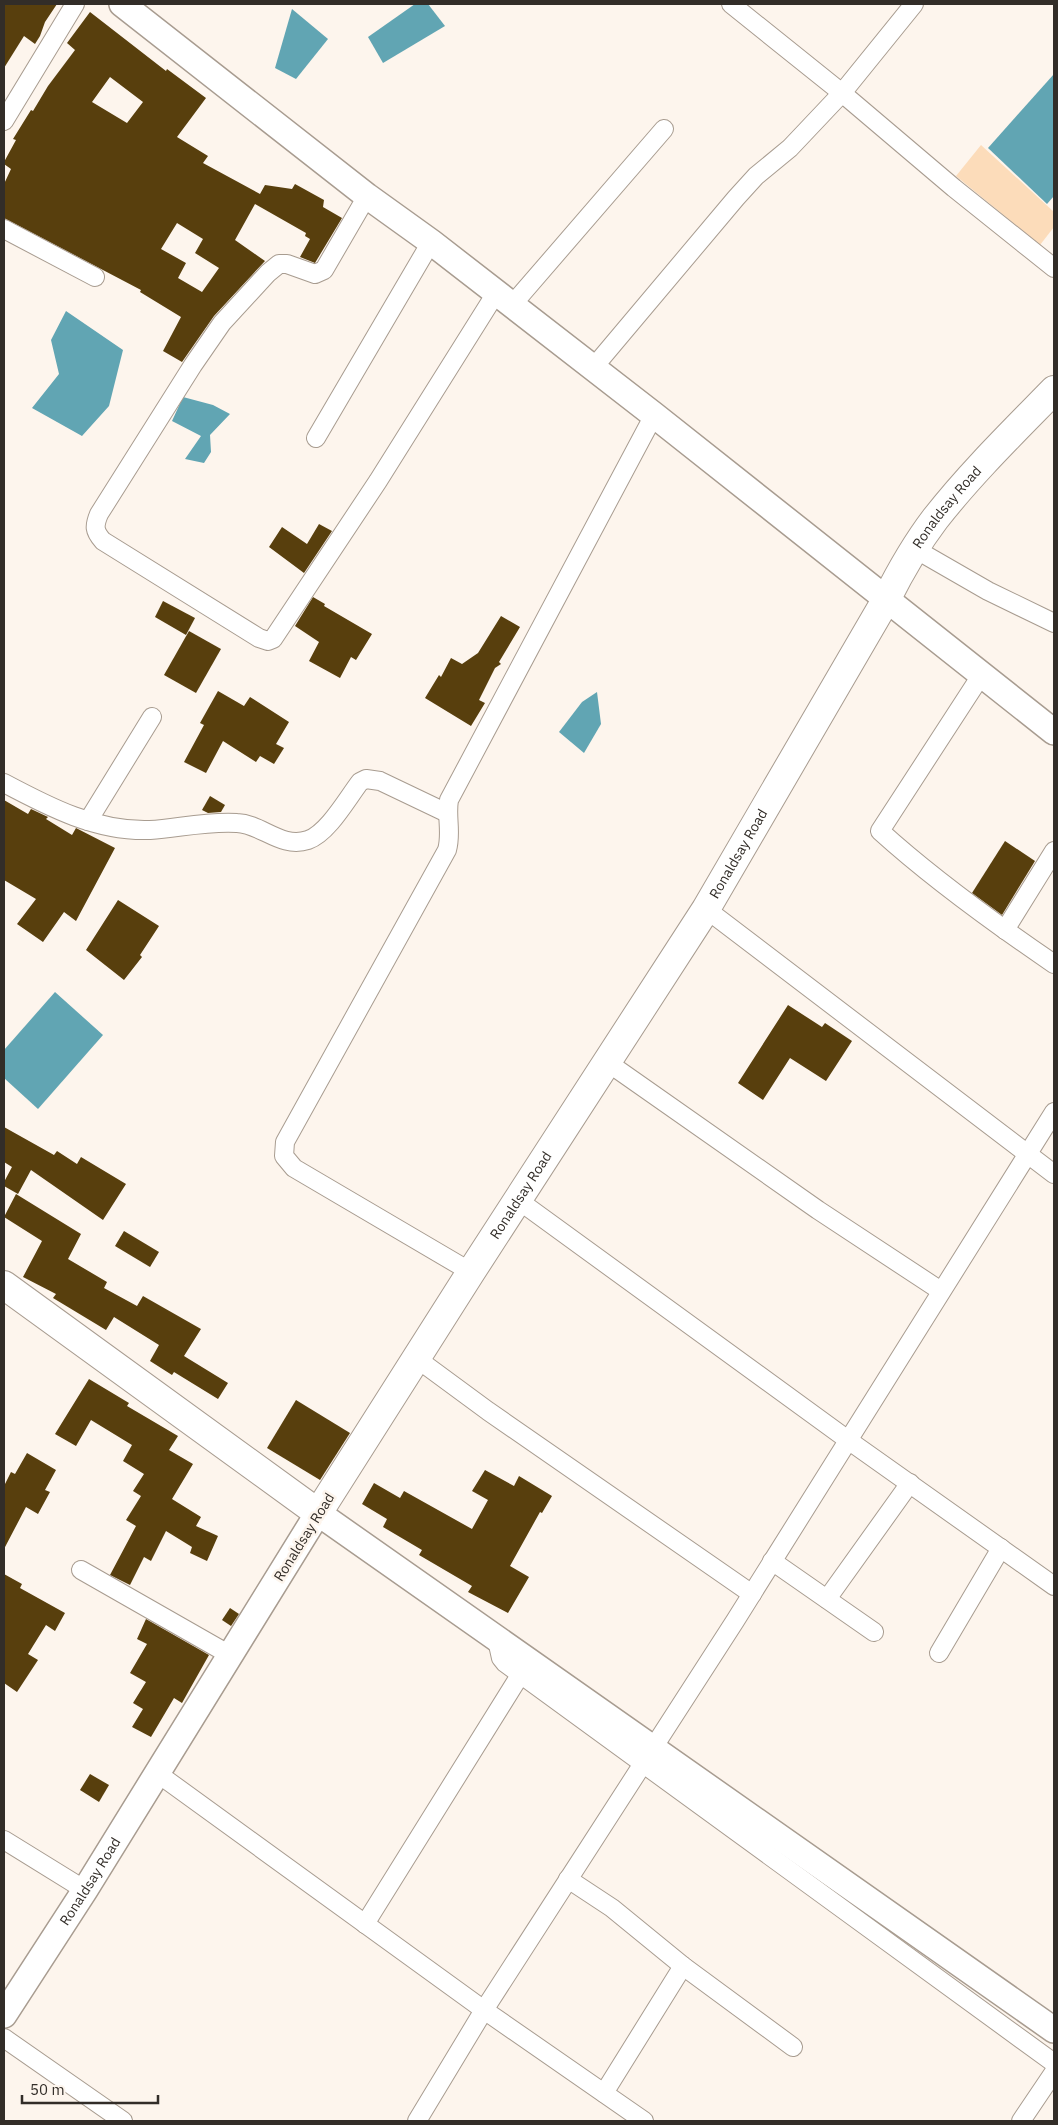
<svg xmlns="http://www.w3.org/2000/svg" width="1058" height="2125" viewBox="0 0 1058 2125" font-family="'IBM Plex Sans',sans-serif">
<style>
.green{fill:#fcdcba}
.water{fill:#61a5b3}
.building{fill:#583f0d;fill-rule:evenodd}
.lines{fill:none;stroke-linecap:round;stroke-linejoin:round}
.street-casing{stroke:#a89c90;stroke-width:20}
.secondary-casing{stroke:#a89c90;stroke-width:28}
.primary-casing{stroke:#a89c90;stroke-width:30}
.street{stroke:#fff;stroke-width:18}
.secondary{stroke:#fff;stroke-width:25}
.primary{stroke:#fff;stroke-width:28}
.labels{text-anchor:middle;stroke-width:5;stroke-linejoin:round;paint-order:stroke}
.street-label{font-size:14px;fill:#322d28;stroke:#fdf5ed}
</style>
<rect width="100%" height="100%" fill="#fdf5ed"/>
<polygon class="green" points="981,145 1054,212 1054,227 1040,245 956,176"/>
<g class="water">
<polygon points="415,4 428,4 445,26 383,63 368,37"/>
<polygon points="292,9 328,39 296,79 275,68"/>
<polygon points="1054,74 1054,196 1047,204 988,148"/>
<polygon points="66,311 123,350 109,406 82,436 32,408 59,374 51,340"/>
<polygon points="183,397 213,405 230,414 210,435 211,452 204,463 185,459 201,436 172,421"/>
<polygon points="597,692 601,724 584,753 559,732 582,702"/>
<polygon points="55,992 103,1035 38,1109 4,1078 4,1050"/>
</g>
<g class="building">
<polygon points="4,4 57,4 45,22 40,36 35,44 24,36 4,68"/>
<path d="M 90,12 L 166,71 L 167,69 L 206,98 L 177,137 L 208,156 L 203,163 L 260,194 L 265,185 L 292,189 L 295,184 L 324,200 L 323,207 L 342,218 L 315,263 L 300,257 L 310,239 L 305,236 L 306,233 L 255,204 L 235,240 L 265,261 L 214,316 L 182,362 L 163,351 L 181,317 L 140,292 L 141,290 L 4,218 L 4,184 L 11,169 L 4,164 L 4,162 L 16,140 L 13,139 L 31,110 L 33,111 L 48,86 L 75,50 L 67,43 ZM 110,77 L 143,102 L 127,123 L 92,102 ZM 177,223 L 203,239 L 195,253 L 219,268 L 202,292 L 178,278 L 186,263 L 161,249 Z"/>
<polygon points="319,524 332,531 304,573 269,547 282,527 307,544"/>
<polygon points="313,597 325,604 324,606 372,634 356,660 351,657 340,678 309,661 319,642 295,626"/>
<polygon points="163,601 195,618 186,635 155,617"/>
<polygon points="501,616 520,627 499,662 501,664 495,668 479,700 485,703 471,726 425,698 439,675 441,677 451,658 462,664 478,653"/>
<polygon points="189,631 221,649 196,693 164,675"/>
<polygon points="218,691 244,706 250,697 289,722 276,744 284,748 274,764 260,756 256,762 223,741 206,773 184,762 204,725 200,723"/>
<polygon points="210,796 225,805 221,812 208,813 202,810"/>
<polygon points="4,800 28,814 31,809 48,817 46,819 72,835 76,828 115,848 76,921 64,912 43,942 17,924 36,899 4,880"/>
<polygon points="1005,841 1035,861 1002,915 972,893"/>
<polygon points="118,900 159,926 140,955 142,957 124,980 86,950"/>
<polygon points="788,1005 822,1027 825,1023 852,1041 826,1081 790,1058 763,1100 738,1083"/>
<polygon points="4,1127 54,1155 57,1151 77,1164 81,1157 126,1184 103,1220 31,1170 18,1194 4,1186 4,1182 12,1167 4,1162"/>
<polygon points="16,1194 81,1234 68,1259 107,1282 104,1288 137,1306 143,1296 201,1329 184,1356 228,1383 218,1399 174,1372 172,1375 150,1361 159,1345 114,1317 106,1330 53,1298 56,1294 23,1277 42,1241 4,1217"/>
<polygon points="124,1231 159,1252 150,1267 115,1246"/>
<polygon points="89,1379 129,1403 127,1406 178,1436 169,1450 193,1464 172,1499 201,1517 196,1526 218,1536 207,1561 190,1553 192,1547 166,1531 151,1561 144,1557 130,1585 110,1575 136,1526 126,1520 141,1496 133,1491 144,1474 123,1461 132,1445 91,1420 76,1446 55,1434"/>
<polygon points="296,1400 350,1433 320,1480 267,1448"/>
<polygon points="27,1453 56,1470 45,1490 50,1492 38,1514 26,1507 4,1549 4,1486 11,1472 15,1474"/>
<polygon points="485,1470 514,1486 519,1476 552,1496 542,1513 540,1512 510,1566 529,1577 508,1613 468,1592 472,1586 419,1555 422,1550 383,1527 387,1519 362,1504 374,1483 400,1498 404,1491 472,1529 488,1500 472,1491"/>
<polygon points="4,1574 22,1584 20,1588 65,1613 55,1631 46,1625 28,1654 38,1660 17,1692 4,1683"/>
<polygon points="230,1608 239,1614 231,1626 222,1620"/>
<polygon points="146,1619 209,1655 182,1703 174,1698 151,1737 132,1727 143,1709 133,1703 146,1682 130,1673 147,1644 137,1639"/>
<polygon points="90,1774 109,1785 99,1802 80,1790"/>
</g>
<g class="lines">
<g class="street-casing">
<g id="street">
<polyline points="731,4 842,93 954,188 1054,268"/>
<polyline points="4,121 75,4"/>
<path d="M 367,196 L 324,270 L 315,274 L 287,264 L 279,264 L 268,273 L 222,323 L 193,365 L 99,514 C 94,526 94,531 103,541 L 259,638 L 268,641 L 273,639 L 378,481 L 496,293"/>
<polyline points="4,229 95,277"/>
<polyline points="512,305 664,129"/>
<polyline points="593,368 736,198 756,176 790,148 842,93 914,4"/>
<polyline points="316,438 431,242"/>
<polyline points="915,549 988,591 1054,623"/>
<path d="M 982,674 L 880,831 C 934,880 994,923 1054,964"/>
<path d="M 4,783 C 49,807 97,832 150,830 C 179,828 207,821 237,823 C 262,824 281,849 308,840 C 328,833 347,799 360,782 L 366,779 L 380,781 L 447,813"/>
<polyline points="88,821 152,717"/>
<polyline points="706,909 1054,1174"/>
<polyline points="1005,930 1054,851"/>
<polyline points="607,1062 818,1210 941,1291"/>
<polyline points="518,1200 848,1440 1054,1586"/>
<path d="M 471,1272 L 294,1168 L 284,1156 L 285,1142 L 447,850 C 452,833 446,817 449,800 L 654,415"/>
<polyline points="416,1358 488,1411 752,1594"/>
<polyline points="772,1561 874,1632"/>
<polyline points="81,1570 230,1655"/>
<polyline points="827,1599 910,1483"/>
<polyline points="497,1640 501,1658 505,1663 1054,2063"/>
<polyline points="939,1653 1001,1548"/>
<polyline points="157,1773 484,2010 644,2121"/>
<polyline points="4,1840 85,1890"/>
<polyline points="568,1879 612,1908 683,1966 793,2047"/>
<polyline points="365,1924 527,1664"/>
<polyline points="4,2038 123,2121"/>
<polyline points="604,2093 683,1966"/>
<polyline points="417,2121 484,2010 735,1621 1054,1112"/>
<polyline points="1021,2121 1054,2072"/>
</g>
</g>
<g class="secondary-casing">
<g id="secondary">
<polyline points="122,4 367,196 431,242 654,415 1054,732"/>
<path id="s1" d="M 4,2015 L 85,1890 L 318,1513 L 1054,2030"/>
</g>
</g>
<g class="primary-casing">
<g id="primary">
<path id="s2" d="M 4,1285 L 318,1513 L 471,1272 L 706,909 L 886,600 C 900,572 916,544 935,519 C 971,473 1014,431 1054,390"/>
</g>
</g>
<use href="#street" class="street"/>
<use href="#secondary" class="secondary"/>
<use href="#primary" class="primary"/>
</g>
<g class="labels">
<g class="street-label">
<text dy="5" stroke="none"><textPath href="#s2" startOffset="1575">Ronaldsay Road</textPath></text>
<text dy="5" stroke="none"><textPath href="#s2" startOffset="1170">Ronaldsay Road</textPath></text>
<text dy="5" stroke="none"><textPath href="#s2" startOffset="765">Ronaldsay Road</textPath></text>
<text transform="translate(304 1537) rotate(-58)" y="5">Ronaldsay Road</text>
<text dy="5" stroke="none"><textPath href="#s1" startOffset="159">Ronaldsay Road</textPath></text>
</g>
</g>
<rect width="1058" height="2125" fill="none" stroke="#322d28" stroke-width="10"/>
<path d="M22 2095v8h136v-8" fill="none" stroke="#322d28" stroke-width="2.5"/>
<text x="30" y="2095" font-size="15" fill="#322d28" stroke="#fdf5ed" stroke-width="4" paint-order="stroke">50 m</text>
</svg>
